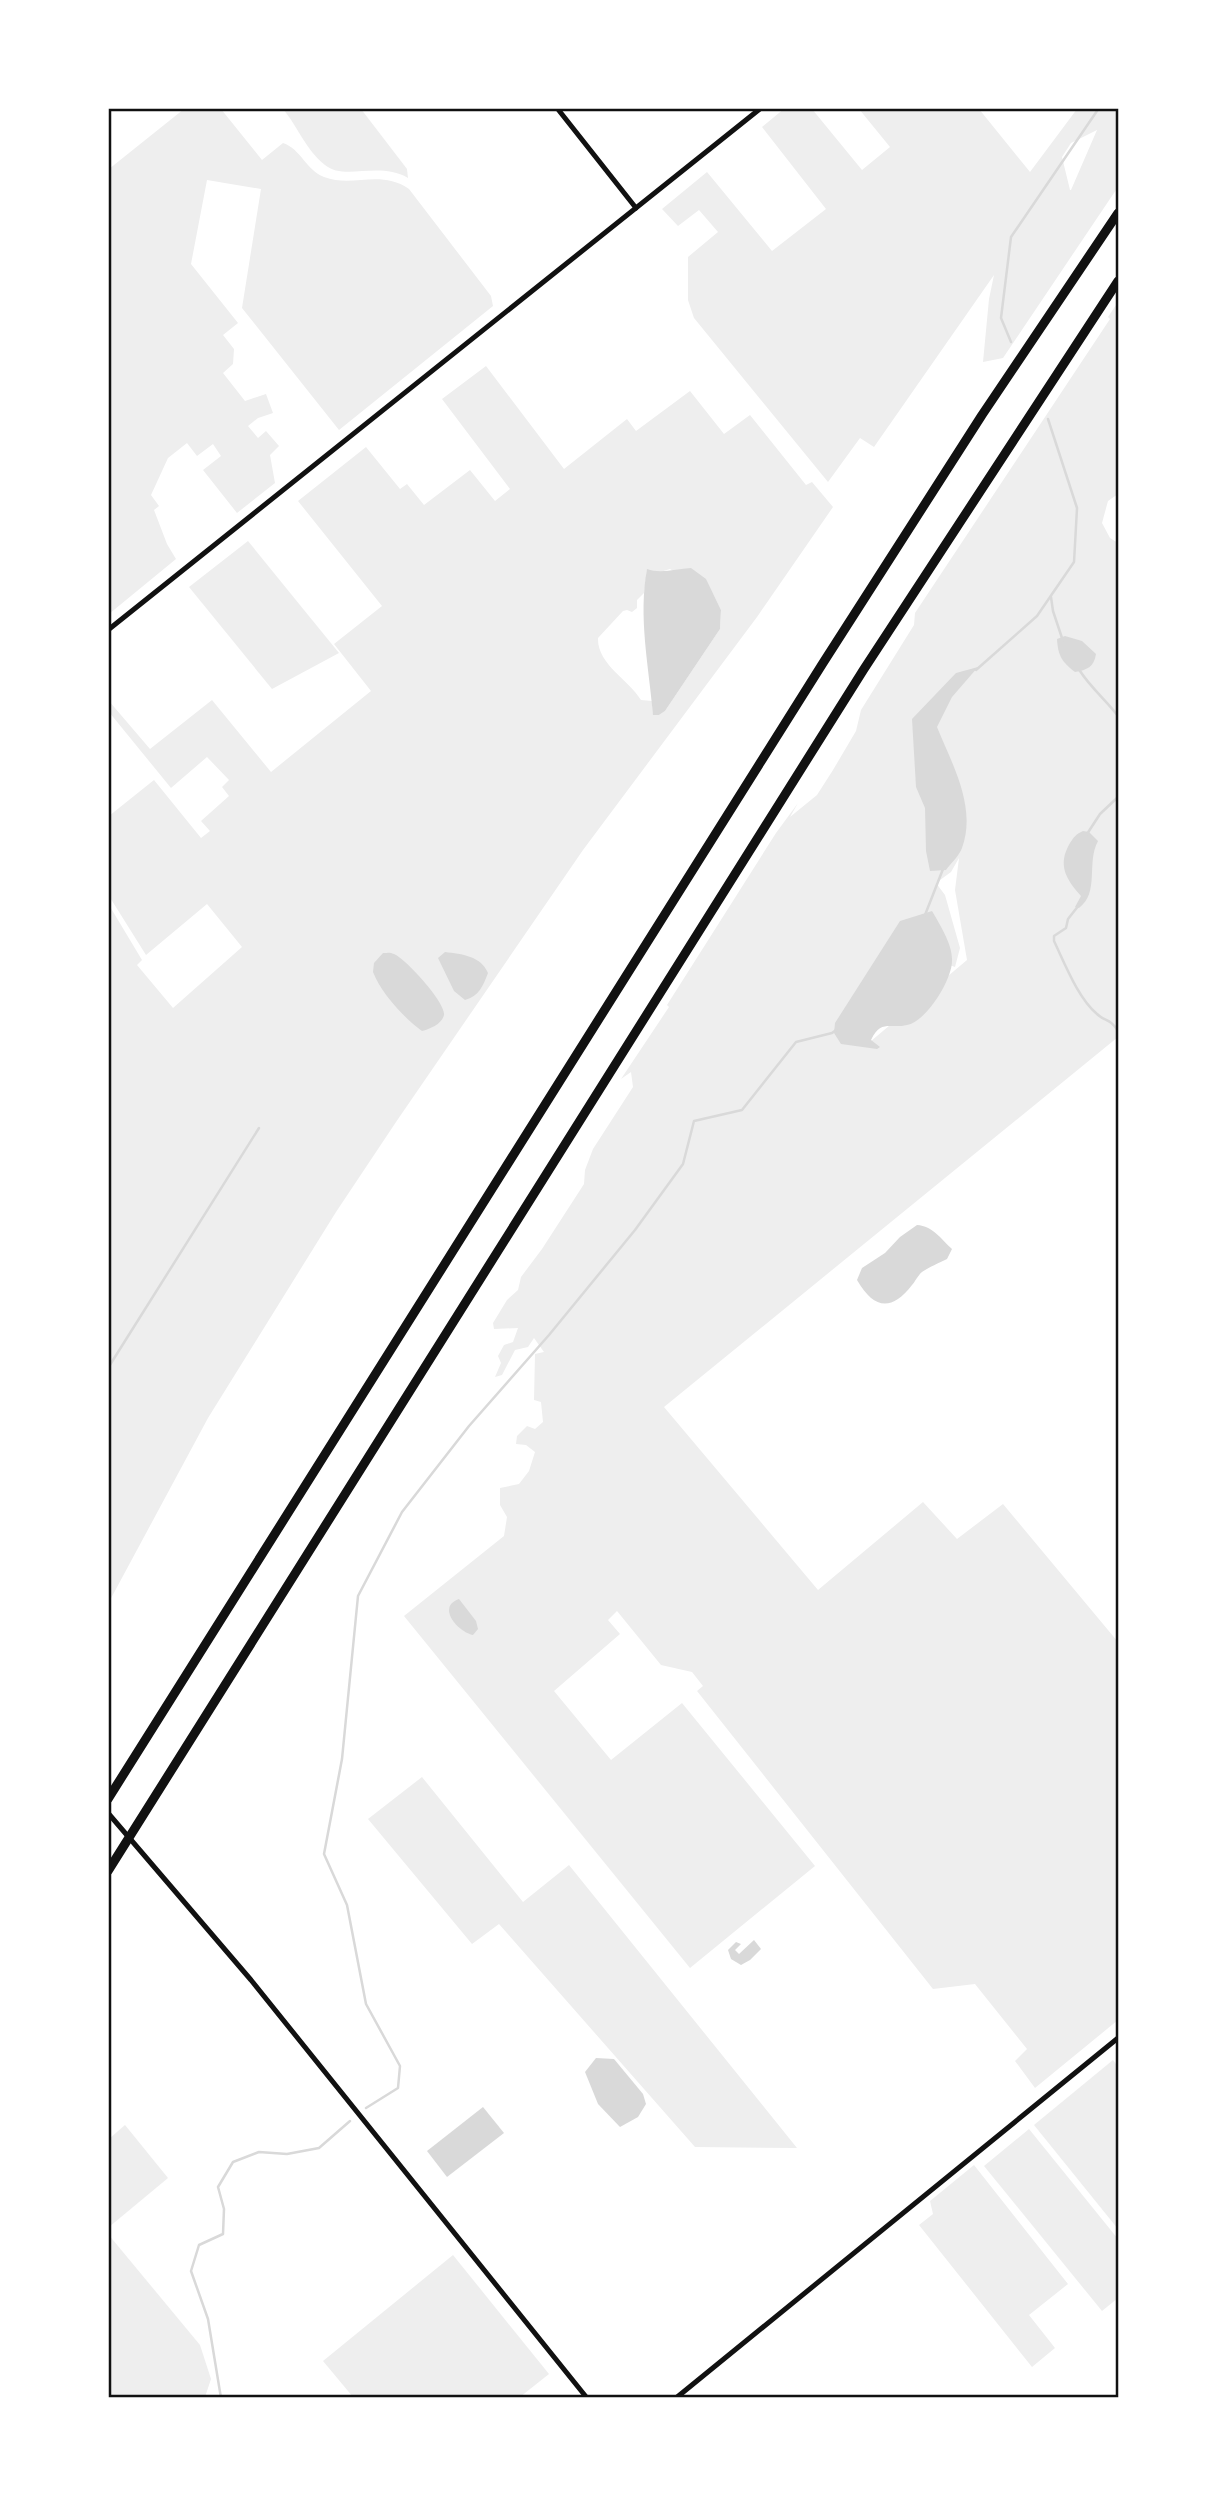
<svg xmlns="http://www.w3.org/2000/svg" width="1227" height="2506" viewBox="0 0 1227 2506" font-family="'IBM Plex Sans',sans-serif">
<style>
.green{fill:#eee;fill-rule:evenodd}
.water{fill:#d9d9d9}
.lines{fill:none;stroke-linecap:round;stroke-linejoin:round}
.stream{stroke:#d9d9d9;stroke-width:2.5}
.minor{stroke:#111;stroke-width:5}
.motorway{stroke:#111;stroke-width:9}
.neatline{fill:none;stroke:#111;stroke-width:2.5}
</style>
<rect width="100%" height="100%" fill="#fff"/>
<g class="green">
<path d="M 785,108 L 812,109 L 862,170 L 890,147 L 859,109 L 979,109 L 1030,172 L 1077,109 L 1118,109 L 1118,187 L 1003,358 L 983,362 L 989,299 L 994,275 L 874,447 L 860,438 L 828,482 L 694,318 L 688,300 L 688,257 L 718,232 L 699,210 L 678,226 L 662,209 L 707,172 L 772,251 L 826,209 L 762,127 ZM 1097,130 L 1071,190 L 1070,190 L 1062,157 L 1071,143 Z"/>
<path d="M 221,109 L 262,160 L 283,143 C 301,149 306,170 324,177 C 353,188 380,169 409,189 L 491,296 L 493,306 L 339,430 L 242,308 L 261,189 L 207,180 L 191,264 L 238,323 L 223,335 L 234,349 L 233,364 L 223,373 L 245,401 L 266,394 L 273,413 L 258,418 L 248,426 L 258,438 L 266,431 L 279,446 L 270,455 L 275,483 L 237,513 L 203,470 L 221,456 L 213,444 L 197,456 L 187,443 L 168,458 L 151,495 L 159,506 L 154,510 L 167,544 L 176,559 L 109,614 L 109,169 L 184,109 Z"/>
<path d="M 283,109 L 361,109 L 407,169 L 408,178 C 379,161 344,181 325,165 C 306,150 298,127 283,109 Z"/>
<path d="M 1118,302 L 1118,494 L 1108,501 L 1102,523 L 1110,538 L 1118,543 L 1118,1037 L 664,1407 L 818,1590 L 923,1502 L 957,1539 L 1003,1504 L 1118,1642 L 1118,2020 L 1035,2088 L 1015,2061 L 1027,2049 L 975,1984 L 933,1989 L 697,1691 L 703,1686 L 692,1672 L 661,1665 L 617,1611 L 608,1620 L 620,1634 L 554,1691 L 611,1760 L 682,1703 L 815,1866 L 690,1968 L 404,1616 L 504,1536 L 507,1517 L 500,1505 L 500,1488 L 519,1484 L 529,1471 L 535,1452 L 526,1445 L 516,1444 L 517,1436 L 527,1426 L 535,1429 L 543,1422 L 541,1402 L 534,1400 L 535,1354 L 544,1352 L 534,1338 L 528,1347 L 515,1350 L 502,1375 L 495,1377 L 501,1363 L 498,1356 L 504,1345 L 513,1342 L 518,1328 L 494,1329 L 493,1323 L 507,1300 L 518,1290 L 521,1277 L 542,1249 L 584,1184 L 585,1170 L 593,1149 L 633,1087 L 631,1072 L 621,1079 L 669,1007 L 667,1005 L 776,833 L 798,803 L 790,817 L 817,795 L 833,770 L 856,731 L 861,710 L 914,625 L 915,613 L 1110,319 L 1108,317 ZM 959,858 L 955,890 L 967,960 L 864,1047 L 849,1039 L 941,962 L 955,967 L 960,948 L 945,895 L 936,883 L 951,872 Z"/>
<path d="M 486,366 L 564,469 L 627,419 L 636,431 L 690,391 L 724,434 L 750,415 L 806,485 L 812,482 L 833,507 L 757,617 L 583,850 L 396,1122 L 336,1212 L 208,1418 L 109,1602 L 109,905 L 142,960 L 137,965 L 173,1008 L 242,947 L 207,904 L 146,955 L 109,896 L 109,816 L 154,780 L 201,838 L 210,831 L 201,821 L 229,796 L 222,787 L 229,780 L 207,757 L 171,788 L 109,712 L 109,701 L 150,749 L 212,700 L 271,772 L 371,691 L 334,644 L 382,606 L 298,501 L 366,447 L 400,489 L 407,484 L 424,505 L 470,470 L 495,501 L 510,489 L 442,399 ZM 670,569 L 713,594 L 721,610 L 720,629 L 665,711 L 659,715 L 653,714 L 652,701 L 641,700 C 629,680 597,664 598,638 L 623,611 L 627,610 L 632,612 L 637,608 L 637,600 L 644,593 L 647,570 L 657,573 Z"/>
<polygon points="248,541 339,653 272,689 189,587"/>
<polygon points="422,1777 523,1902 569,1865 797,2148 695,2147 499,1924 472,1944 368,1819"/>
<polygon points="1113,2060 1118,2067 1118,2229 1034,2125"/>
<polygon points="125,2125 168,2178 109,2227 109,2139"/>
<polygon points="1029,2129 1118,2239 1118,2298 1102,2311 984,2166"/>
<polygon points="974,2165 1068,2284 1029,2315 1055,2348 1032,2367 919,2225 933,2214 930,2201"/>
<polygon points="108,2234 200,2345 211,2379 205,2397 109,2397"/>
<polygon points="453,2255 549,2374 520,2397 353,2397 323,2361"/>
</g>
<g class="water">
<path d="M 691,568 L 706,579 L 721,610 L 720,629 L 665,711 L 659,715 L 653,715 C 649,667 638,617 647,569 C 660,574 676,569 691,568 Z"/>
<path d="M 1065,636 L 1082,641 L 1096,654 C 1094,667 1087,670 1075,672 C 1062,662 1058,656 1057,639 Z"/>
<path d="M 978,667 L 952,697 L 937,727 C 952,764 977,807 962,848 C 959,856 951,863 946,870 L 930,871 L 926,851 L 925,808 L 916,787 L 912,719 L 956,673 Z"/>
<path d="M 1083,831 L 1089,832 L 1098,841 C 1086,863 1100,892 1079,908 L 1075,907 L 1081,896 C 1066,879 1057,865 1070,843 C 1074,837 1076,834 1083,831 Z"/>
<path d="M 932,911 C 940,925 953,945 952,961 C 952,980 926,1022 907,1025 C 890,1029 881,1019 871,1040 L 880,1047 L 877,1049 L 841,1044 L 834,1033 L 835,1023 L 900,921 Z"/>
<path d="M 445,952 C 462,954 481,956 488,973 C 483,986 479,996 465,1000 L 454,991 L 438,958 Z"/>
<path d="M 383,953 C 389,953 389,952 394,954 C 406,959 446,1003 444,1015 C 442,1024 430,1029 422,1031 C 404,1018 381,993 373,972 L 374,963 Z"/>
<path d="M 917,1225 C 933,1226 941,1239 952,1249 L 947,1259 C 939,1263 929,1267 922,1272 C 918,1275 915,1282 912,1285 C 891,1312 874,1309 857,1280 L 862,1268 L 885,1253 L 900,1237 Z"/>
<path d="M 459,1599 L 476,1621 L 478,1629 L 473,1635 C 458,1632 436,1607 459,1599 Z"/>
<polygon points="754,1940 761,1949 750,1960 741,1965 731,1959 728,1950 736,1942 741,1944 735,1950 739,1954"/>
<polygon points="596,2058 614,2059 643,2094 646,2104 638,2117 620,2127 598,2104 585,2072"/>
<polygon points="483,2107 504,2133 447,2177 427,2151"/>
</g>
<g class="lines">
<g class="stream">
<polyline points="1011,342 1001,318 1011,237 1099,108"/>
<polyline points="1051,597 1053,611 1063,641"/>
<polyline points="976,670 1037,616 1074,562 1077,508 1048,419"/>
<path d="M 1080,671 C 1091,688 1106,700 1118,716"/>
<polyline points="1087,834 1100,814 1118,797"/>
<path d="M 1079,905 L 1068,919 L 1066,928 L 1054,936 L 1054,941 C 1065,964 1078,998 1097,1014 C 1105,1022 1110,1018 1118,1031"/>
<polyline points="925,915 943,869"/>
<polyline points="108,1368 259,1128"/>
<polyline points="366,2108 398,2088 400,2066 366,2004 347,1905 324,1854 342,1759 358,1596 402,1512 469,1426 549,1335 635,1230 683,1164 694,1121 742,1110 796,1042 832,1033 836,1030"/>
<polyline points="221,2398 208,2319 191,2271 199,2245 223,2234 224,2209 218,2187 233,2162 259,2152 287,2154 319,2148 350,2121"/>
</g>
<g class="minor">
<polyline points="557,108 636,208"/>
<polyline points="108,630 761,108"/>
<polyline points="108,1813 251,1980 587,2398"/>
<polyline points="676,2398 1118,2038"/>
</g>
<g class="motorway">
<polyline points="108,1799 823,663 982,415 1118,213"/>
<polyline points="108,1871 864,669 1118,281"/>
</g>
</g>
<rect width="1227" height="2506" fill="none" stroke="#ffffff" stroke-width="220"/>
<rect x="110" y="110" width="1007" height="2286" class="neatline"/>
</svg>
